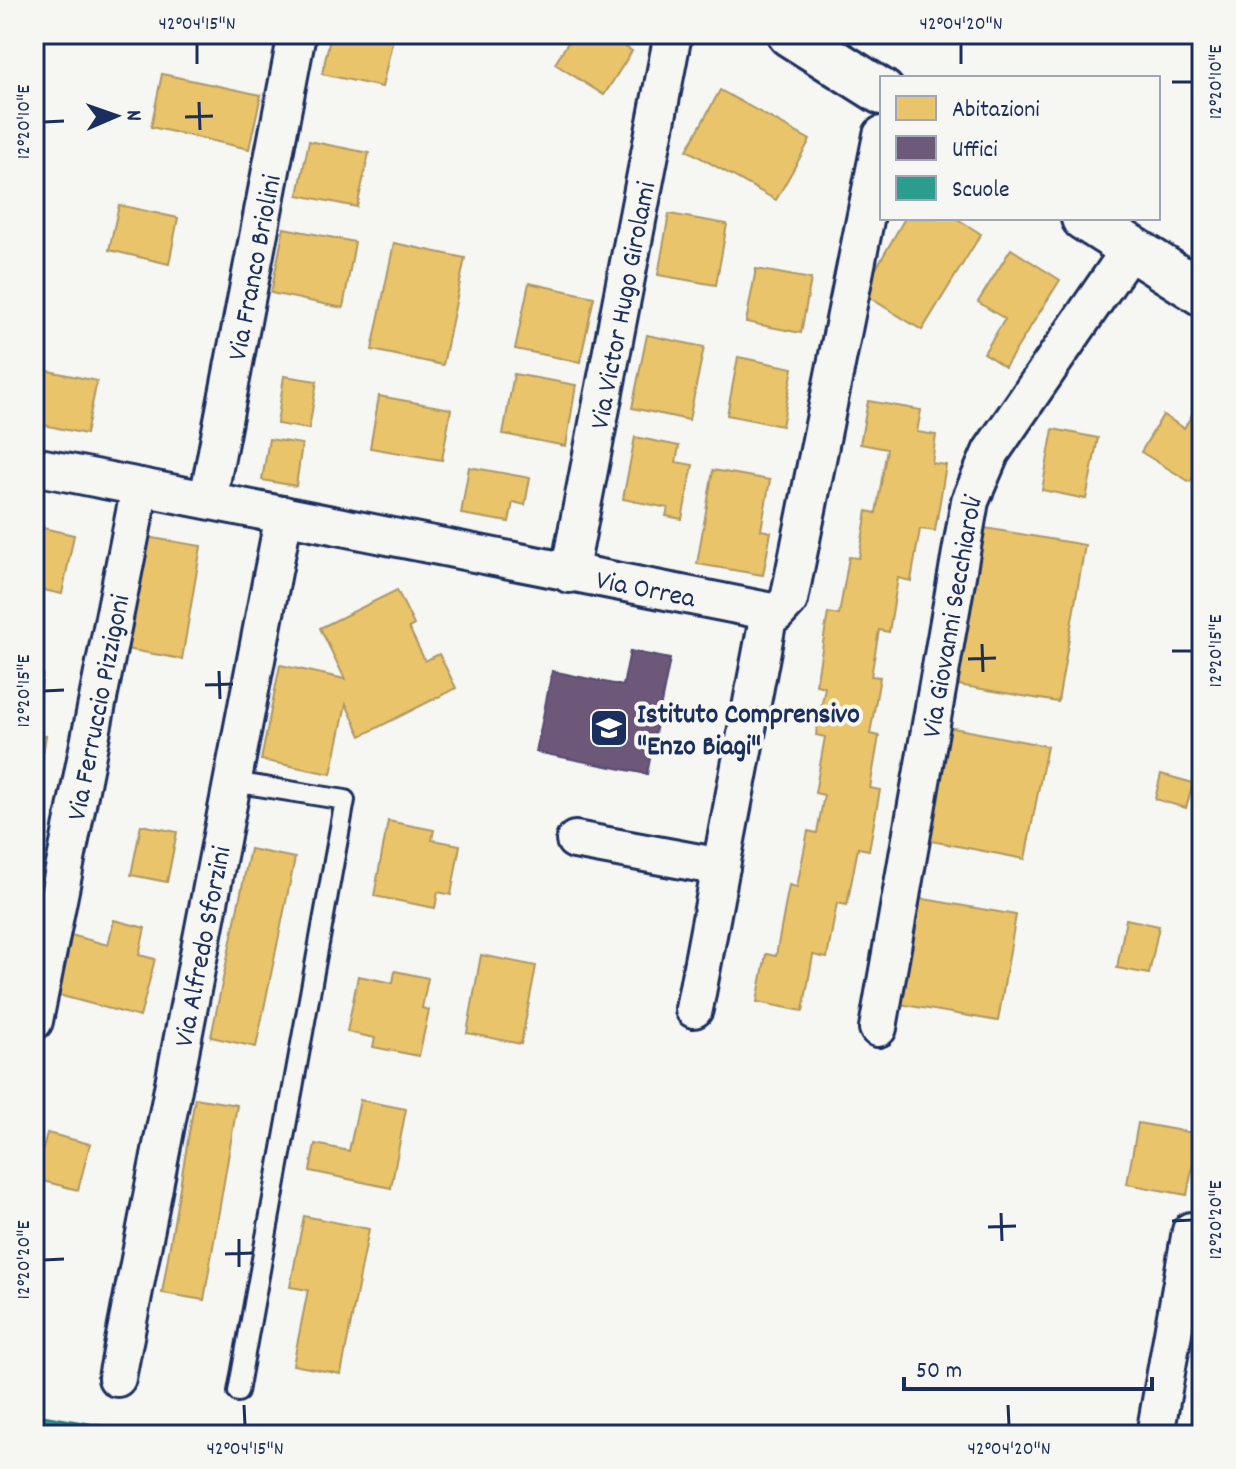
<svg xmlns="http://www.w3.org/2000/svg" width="1236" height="1469" viewBox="0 0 1236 1469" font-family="Dekko,sans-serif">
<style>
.homes{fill:#e9c46a;stroke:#ab9766;stroke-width:2}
.offices{fill:#6d597a;stroke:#544c72;stroke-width:2}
.schools{fill:#2a9d8f;stroke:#267c80;stroke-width:2}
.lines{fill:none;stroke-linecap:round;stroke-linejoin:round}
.lane-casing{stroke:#1b2f5e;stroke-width:24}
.street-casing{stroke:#1b2f5e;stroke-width:42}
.secondary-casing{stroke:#1b2f5e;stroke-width:50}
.lane{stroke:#f6f6f2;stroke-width:18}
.street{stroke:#f6f6f2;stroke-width:36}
.secondary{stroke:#f6f6f2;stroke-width:44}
.ticks{fill:none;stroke:#1b2f5e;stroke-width:3}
.labels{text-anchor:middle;stroke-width:8;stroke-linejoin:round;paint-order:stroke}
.street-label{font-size:28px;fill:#1b2f5e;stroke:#f6f6f2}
.poi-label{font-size:28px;font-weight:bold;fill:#1b2f5e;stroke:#f6f6f2;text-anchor:start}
.neatline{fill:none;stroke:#1b2f5e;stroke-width:3}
.ticks-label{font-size:20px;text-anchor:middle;fill:#1b2f5e}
</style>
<rect width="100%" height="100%" fill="#f6f6f2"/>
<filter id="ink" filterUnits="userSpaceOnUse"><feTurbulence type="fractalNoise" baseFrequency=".0125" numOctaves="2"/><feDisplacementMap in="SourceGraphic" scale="16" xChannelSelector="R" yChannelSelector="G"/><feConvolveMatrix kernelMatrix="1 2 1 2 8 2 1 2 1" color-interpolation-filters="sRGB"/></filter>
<g filter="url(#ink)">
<g class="homes">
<polygon points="205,34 256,34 253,45"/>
<polygon points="331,34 394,34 382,87 322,74"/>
<polygon points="573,34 605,34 632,51 604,95 555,64"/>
<polygon points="162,74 261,95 249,149 151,127"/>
<polygon points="720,90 810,140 776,200 687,150"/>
<polygon points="309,141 369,153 357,207 298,195"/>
<polygon points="119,205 178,218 169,264 109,250"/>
<polygon points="669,214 727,224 716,285 658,275"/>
<polygon points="905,218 956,218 981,234 922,330 862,293"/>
<polygon points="284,228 355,242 343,308 271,293"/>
<polygon points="394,243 465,258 443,365 372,350"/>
<polygon points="1011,249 1060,280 1005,367 984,353 1005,319 978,302"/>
<polygon points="756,269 811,279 801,333 746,322"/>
<polygon points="529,283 594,297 580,362 515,349"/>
<polygon points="647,335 704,347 689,420 632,408"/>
<polygon points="738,357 793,368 782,426 727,415"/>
<polygon points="34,368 97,381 86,434 34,423"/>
<polygon points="514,374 576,385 566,446 503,434"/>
<polygon points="284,376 317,381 309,429 277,424"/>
<polygon points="379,396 451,409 442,460 370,448"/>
<polygon points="1202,398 1202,463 1190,482 1141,452 1163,415 1184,428"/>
<polygon points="868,401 921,410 917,432 936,435 932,463 946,465 935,531 920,529 911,581 898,578 889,632 879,630 871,676 880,677 870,734 879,736 870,788 880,790 869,850 858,848 847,905 837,903 827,958 813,955 803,1011 757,1002 766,954 776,956 789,885 797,887 808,831 817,833 824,795 815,793 825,737 816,735 825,687 816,685 828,613 839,615 849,557 859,558 867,511 876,513 887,449 860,444"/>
<polygon points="1053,429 1098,438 1086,499 1042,490"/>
<polygon points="635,437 679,446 676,462 693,465 682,519 666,516 668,508 623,499"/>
<polygon points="269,439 302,444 296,486 262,480"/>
<polygon points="469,467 530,478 525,505 513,502 509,522 461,514"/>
<polygon points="713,470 770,480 761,530 771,532 763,575 697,564"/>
<polygon points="34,526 74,535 62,594 34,588"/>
<polygon points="979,527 1085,545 1058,702 952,684"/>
<polygon points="146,537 201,546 182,659 126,649"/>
<polygon points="397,590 414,625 409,628 425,661 439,654 456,688 361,736 346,704 331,774 261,760 280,665 345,679 320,628"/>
<polygon points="34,632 41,633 35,672 43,672 39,706 34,705"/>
<polygon points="948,727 1047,746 1025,859 926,840"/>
<polygon points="34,735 46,736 36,798 34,798"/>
<polygon points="1161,774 1193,783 1186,808 1155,799"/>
<polygon points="388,821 434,830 432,840 460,845 451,895 438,892 435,908 374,896"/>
<polygon points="141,825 177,832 167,882 131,875"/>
<polygon points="34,838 42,839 34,875"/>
<polygon points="250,849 295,858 256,1047 211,1037"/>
<polygon points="918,898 1016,915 998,1021 899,1004"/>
<polygon points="1126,919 1159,926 1149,974 1117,968"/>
<polygon points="114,920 145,928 139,955 155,959 140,1017 51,993 67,934 108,945"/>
<polygon points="481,955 536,966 521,1044 467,1033"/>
<polygon points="395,971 428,978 422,1008 429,1010 419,1056 373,1047 375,1038 347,1032 358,976 393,983"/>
<polygon points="195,1098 237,1105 204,1300 162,1293"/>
<polygon points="360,1100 406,1109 391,1188 310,1171 315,1144 349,1151"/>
<polygon points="1138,1123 1199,1134 1187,1195 1127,1184"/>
<polygon points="47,1133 90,1144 78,1190 35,1179"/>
<polygon points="304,1216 369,1229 341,1374 293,1365 308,1290 290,1287"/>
</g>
<polygon class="offices" points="630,651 670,659 647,774 536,752 552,671 623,686"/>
<polygon class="schools" points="34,1414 156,1435 34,1435"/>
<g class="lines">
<g class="lane-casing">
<polyline id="lane" points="233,782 345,800 238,1392"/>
</g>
<g class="street-casing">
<g id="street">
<path id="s1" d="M 34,466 L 777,613 L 789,600 L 882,135"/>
<path id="s2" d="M 208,499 L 297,34"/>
<path id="s3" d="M 569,574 L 673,34"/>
<polyline points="575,840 721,867"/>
<polyline points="694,1009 769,613"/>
<path id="s4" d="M 34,1021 L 140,487"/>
<path id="s5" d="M 878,1028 L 970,501 L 991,452 L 1131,248"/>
<path id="s6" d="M 117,1378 L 284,515"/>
<polyline points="1155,1435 1191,1231"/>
</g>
</g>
<g class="secondary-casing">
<g id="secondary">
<polyline points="790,34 882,92"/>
<polyline points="1084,218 1202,293"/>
</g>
</g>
<use href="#lane" class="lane"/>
<use href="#street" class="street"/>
<use href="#secondary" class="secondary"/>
</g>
</g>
<path class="ticks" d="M 197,44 L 197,64M 961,44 L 961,64M 1172,82 L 1192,82M 199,102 L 200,130M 185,117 L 213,116M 44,122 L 64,121M 982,644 L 983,672M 1172,651 L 1192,651M 968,659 L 996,658M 219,671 L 220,699M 205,685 L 233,684M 44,691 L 64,690M 1001,1213 L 1002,1241M 1172,1221 L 1192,1220M 988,1227 L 1016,1226M 239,1239 L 239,1267M 225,1254 L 253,1253M 44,1260 L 64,1259M 244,1405 L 245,1425M 1008,1405 L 1009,1425"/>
<defs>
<g id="school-square" transform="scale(2)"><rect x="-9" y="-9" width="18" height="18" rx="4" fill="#1b2f5e" stroke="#f6f6f2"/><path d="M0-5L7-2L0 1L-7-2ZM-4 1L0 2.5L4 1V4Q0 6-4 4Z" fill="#fff"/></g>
</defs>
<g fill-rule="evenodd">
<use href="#school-square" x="609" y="728"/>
</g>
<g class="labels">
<g class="street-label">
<text dy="10" stroke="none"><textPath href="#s2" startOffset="236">Via Franco Briolini</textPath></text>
<text dy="10" stroke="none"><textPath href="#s3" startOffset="274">Via Victor Hugo Girolami</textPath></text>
<text dy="10" stroke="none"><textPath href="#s1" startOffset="624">Via Orrea</textPath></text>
<text dy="10" stroke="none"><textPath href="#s5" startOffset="418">Via Giovanni Secchiaroli</textPath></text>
<text dy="10" stroke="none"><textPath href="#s4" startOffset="320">Via Ferruccio Pizzigoni</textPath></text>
<text dy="10" stroke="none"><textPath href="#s6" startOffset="440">Via Alfredo Sforzini</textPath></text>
</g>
<g class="poi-label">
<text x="637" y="722">Istituto Comprensivo<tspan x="637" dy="32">"Enzo Biagi"</tspan></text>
</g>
</g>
<rect width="1236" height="1469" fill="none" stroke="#f6f6f2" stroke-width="88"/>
<rect x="880" y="76" width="280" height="144" fill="#f6f6f2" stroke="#9ea6b7" stroke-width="2"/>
<rect x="896" y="96" width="40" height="24" fill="#e9c46a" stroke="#9ea6b7" stroke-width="2"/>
<text x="952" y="116" font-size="24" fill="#1b2f5e">Abitazioni</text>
<rect x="896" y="136" width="40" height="24" fill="#6d597a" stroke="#9ea6b7" stroke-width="2"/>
<text x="952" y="156" font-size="24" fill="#1b2f5e">Uffici</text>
<rect x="896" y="176" width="40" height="24" fill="#2a9d8f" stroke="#9ea6b7" stroke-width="2"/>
<text x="952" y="196" font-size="24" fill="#1b2f5e">Scuole</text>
<g transform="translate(116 116) rotate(88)" stroke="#f6f6f2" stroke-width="6" paint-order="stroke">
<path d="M0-6L14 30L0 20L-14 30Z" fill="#1b2f5e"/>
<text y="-12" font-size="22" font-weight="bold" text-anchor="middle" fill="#1b2f5e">N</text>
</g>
<path d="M904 1377v12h248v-12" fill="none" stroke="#1b2f5e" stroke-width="4"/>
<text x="916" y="1377" font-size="24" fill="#1b2f5e" stroke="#f6f6f2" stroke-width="6" paint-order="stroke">50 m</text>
<rect x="44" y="44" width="1148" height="1381" class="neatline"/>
<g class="ticks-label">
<text x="197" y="29">42°04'15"N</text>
<text x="961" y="29">42°04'20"N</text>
<text transform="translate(1214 82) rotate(-90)" y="7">12°20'10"E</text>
<text transform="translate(22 122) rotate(-90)" y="7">12°20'10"E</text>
<text transform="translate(1214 651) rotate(-90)" y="7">12°20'15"E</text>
<text transform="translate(22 691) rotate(-90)" y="7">12°20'15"E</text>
<text transform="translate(1214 1220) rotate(-90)" y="7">12°20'20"E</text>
<text transform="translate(22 1260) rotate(-90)" y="7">12°20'20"E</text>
<text x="245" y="1454">42°04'15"N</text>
<text x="1009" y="1454">42°04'20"N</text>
</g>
</svg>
